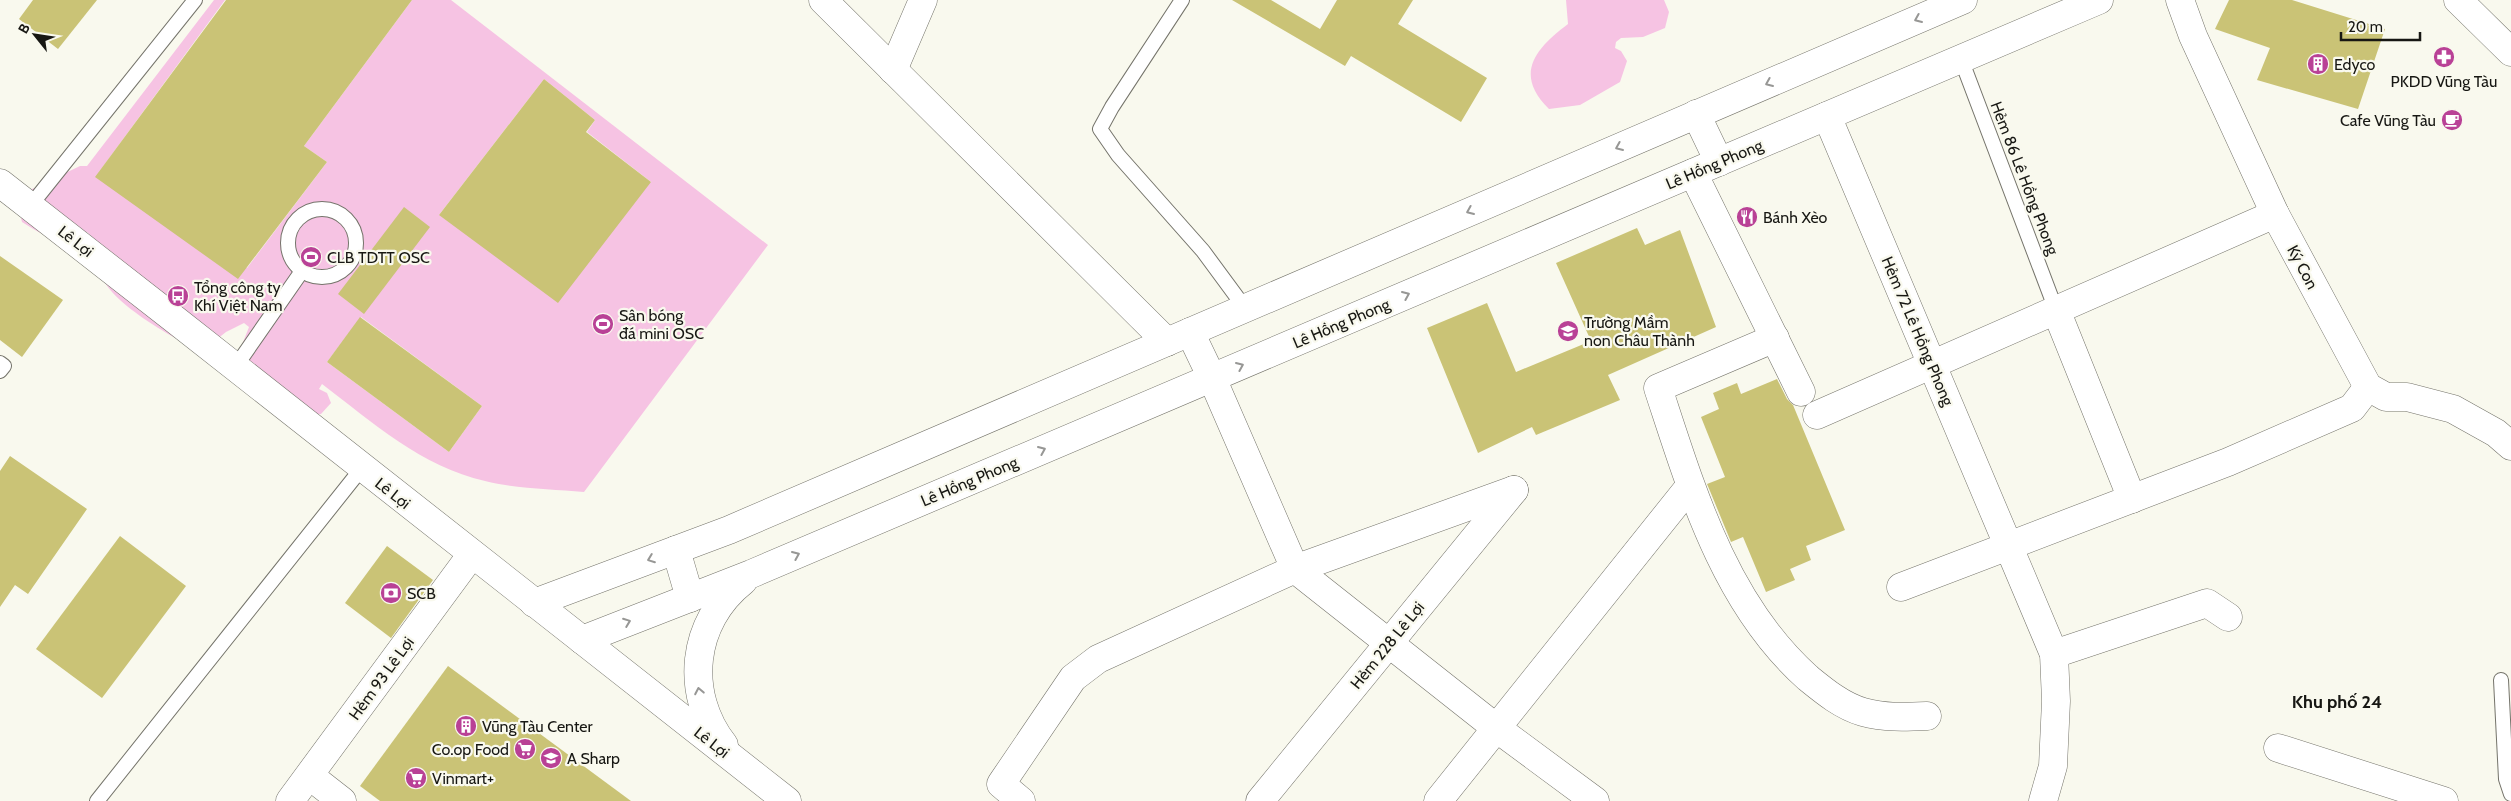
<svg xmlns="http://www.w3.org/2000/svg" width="2511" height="801" viewBox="0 0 2511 801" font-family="Cabin,sans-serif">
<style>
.green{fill:#f6c3e3;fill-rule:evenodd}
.building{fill:#cac376}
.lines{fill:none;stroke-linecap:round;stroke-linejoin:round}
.service-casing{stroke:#75746b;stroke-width:16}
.minor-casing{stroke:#75746b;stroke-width:29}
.tertiary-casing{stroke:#75746b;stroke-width:29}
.primary-casing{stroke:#75746b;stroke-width:29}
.service{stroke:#fff;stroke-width:14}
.minor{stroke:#fff;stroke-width:28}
.tertiary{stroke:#fff;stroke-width:28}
.primary{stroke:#fff;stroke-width:28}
.oneway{stroke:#979795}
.labels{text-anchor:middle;stroke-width:4.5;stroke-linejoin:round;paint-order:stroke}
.poi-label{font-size:16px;fill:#171713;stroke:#f9f9ee;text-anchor:start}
.street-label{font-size:16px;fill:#171713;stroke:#f9f9ee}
.neighbourhood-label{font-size:18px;font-weight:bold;fill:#171713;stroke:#f9f9ee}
</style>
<rect width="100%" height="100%" fill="#f9f9ee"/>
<g class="green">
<path d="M 214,0 L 225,0 L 99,172 L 223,268 L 239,262 L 247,268 L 327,162 L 304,146 L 412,0 L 451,0 L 768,245 L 584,492 C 552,489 517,489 485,481 C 422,467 372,422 322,384 L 319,389 L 327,393 L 331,403 L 321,414 L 311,414 L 251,365 L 240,350 L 249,327 L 244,323 L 226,332 L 202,351 C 175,340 113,304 102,277 C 98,268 99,253 98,243 L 87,232 C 55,242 50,240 22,222 L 18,206 L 26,192 L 80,166 L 87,166 ZM 544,79 L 595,120 L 587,132 L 651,182 L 439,215 ZM 361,317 L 482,406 L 449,452 L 327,362 Z"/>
<path d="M 1566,0 L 1664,0 L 1669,12 L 1665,28 L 1643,37 L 1621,38 L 1616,42 L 1615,48 L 1621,51 L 1627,61 L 1620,82 L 1580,105 L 1549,109 C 1513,74 1536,48 1568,24 Z"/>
</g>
<g class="building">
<polygon points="33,0 97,0 58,49 19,19"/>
<polygon points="226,0 412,0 304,146 327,162 238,279 95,177"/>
<polygon points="1232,0 1271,0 1320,29 1337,0 1413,0 1398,24 1487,78 1461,122 1351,56 1345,66"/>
<polygon points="2229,0 2292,0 2385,29 2358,109 2257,80 2270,48 2215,29"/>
<polygon points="544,79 595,120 586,132 651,182 558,303 439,215"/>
<polygon points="404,207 430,227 364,314 338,294"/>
<polygon points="1637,228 1645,245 1680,230 1716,327 1608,375 1620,400 1536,435 1532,427 1478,453 1427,328 1487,303 1516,372 1591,341 1556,263"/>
<polygon points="0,256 63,300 22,357 0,340"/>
<polygon points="360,317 482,406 449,452 327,362"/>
<polygon points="1777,379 1787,399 1793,405 1845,530 1806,546 1811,560 1790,569 1795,580 1766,592 1743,537 1731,542 1710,491 1707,484 1725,477 1701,417 1719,409 1713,393 1737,383 1741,394"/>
<polygon points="10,456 87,509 28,594 15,585 0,607 0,471"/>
<polygon points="120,536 186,586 102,698 36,649"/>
<polygon points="387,546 433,580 391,638 345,603"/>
<polygon points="448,666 631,801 380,801 360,786"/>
</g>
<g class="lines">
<g class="service-casing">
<g id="service">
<polyline points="1182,0 1112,107 1100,129 1118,155 1203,251 1245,308"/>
<polyline points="1961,59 2056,310"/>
<polyline points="31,205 195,0"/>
<circle cx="322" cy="243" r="34"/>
<polyline points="0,363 4,366 0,371"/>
<polyline points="236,366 302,271"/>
<polyline points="2501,680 2506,779 2511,794"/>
<polyline points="97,801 362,468"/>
</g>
</g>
<g class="minor-casing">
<g id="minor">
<polyline points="823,0 1167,342"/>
<polyline points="2180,0 2193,36 2275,214 2368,387 2386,397 2407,397 2453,409 2496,433 2511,446"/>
<polyline points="893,70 923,0"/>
<polyline points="1827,116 2054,654 2056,701 2053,766 2043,801"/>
<polyline points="1693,173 1801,392"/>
<polyline points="2056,310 2132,499"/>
<path d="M 1775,338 L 1658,388 C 1692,491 1724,603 1808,678 C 1824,691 1842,706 1863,712 C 1884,718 1906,717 1927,716"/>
<polyline points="1212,378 1295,569 1495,727 1595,801"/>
<polyline points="1817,415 2275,214"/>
<polyline points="1901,587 2228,462 2352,408 2368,387"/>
<polyline points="2054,654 2207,603 2228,617"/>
<polyline points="2278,748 2444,801"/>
<polyline points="310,776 342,801"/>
<polyline points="290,801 472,554"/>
<polyline points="1021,801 1001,784 1073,678 1098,659 1295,569 1514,490"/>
<polyline points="1260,801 1514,490"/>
<polyline points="1438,801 1690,486"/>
</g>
</g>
<g class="tertiary-casing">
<polyline id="tertiary" points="2458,0 2511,52"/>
</g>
<g class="primary-casing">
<g id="primary">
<polyline points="1696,114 1719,162"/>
<path d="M 0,183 C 263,388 525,594 787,801"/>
<polyline points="1190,332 1212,378"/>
<polyline points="676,550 690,598"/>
<polyline points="534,603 729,530 1963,0"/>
<polyline points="582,640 751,574 2099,0"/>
<path d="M 724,745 C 684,694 691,622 743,581"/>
</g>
</g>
<use href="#service" class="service"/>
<use href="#minor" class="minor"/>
<use href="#tertiary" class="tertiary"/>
<use href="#primary" class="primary"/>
</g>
<defs><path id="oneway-chevron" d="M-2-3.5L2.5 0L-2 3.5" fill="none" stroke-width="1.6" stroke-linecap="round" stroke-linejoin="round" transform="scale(1.25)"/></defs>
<g class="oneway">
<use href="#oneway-chevron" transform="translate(1918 19) rotate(157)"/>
<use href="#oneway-chevron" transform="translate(1769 83) rotate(157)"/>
<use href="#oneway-chevron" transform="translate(1619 147) rotate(157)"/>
<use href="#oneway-chevron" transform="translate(1470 211) rotate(157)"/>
<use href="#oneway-chevron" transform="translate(1406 295) rotate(-23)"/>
<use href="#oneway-chevron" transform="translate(1240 366) rotate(-23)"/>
<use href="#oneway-chevron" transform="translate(1042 450) rotate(-23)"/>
<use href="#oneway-chevron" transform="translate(796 555) rotate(-23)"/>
<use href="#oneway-chevron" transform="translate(651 559) rotate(159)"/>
<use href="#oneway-chevron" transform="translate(627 622) rotate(-21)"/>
<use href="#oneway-chevron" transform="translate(699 691) rotate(-101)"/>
</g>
<defs>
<g id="pharmacy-disc" transform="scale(1.125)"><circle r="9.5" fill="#b94196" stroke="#f9f9ee"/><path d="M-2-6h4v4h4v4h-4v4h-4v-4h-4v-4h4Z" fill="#fff"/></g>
<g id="building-disc" transform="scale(1.125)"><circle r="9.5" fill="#b94196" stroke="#f9f9ee"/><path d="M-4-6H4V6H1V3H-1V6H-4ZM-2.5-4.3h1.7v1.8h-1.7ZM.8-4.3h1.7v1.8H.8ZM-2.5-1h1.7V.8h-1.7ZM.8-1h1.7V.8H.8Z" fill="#fff"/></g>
<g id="cafe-disc" transform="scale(1.125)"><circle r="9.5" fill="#b94196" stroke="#f9f9ee"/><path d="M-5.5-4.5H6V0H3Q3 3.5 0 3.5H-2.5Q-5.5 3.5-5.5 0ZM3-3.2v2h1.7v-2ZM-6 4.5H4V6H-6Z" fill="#fff"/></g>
<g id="restaurant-disc" transform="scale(1.125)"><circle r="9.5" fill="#b94196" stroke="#f9f9ee"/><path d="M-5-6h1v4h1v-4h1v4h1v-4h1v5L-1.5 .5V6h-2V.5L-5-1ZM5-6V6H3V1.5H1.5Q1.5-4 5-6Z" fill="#fff"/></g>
<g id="stadium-disc" transform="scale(1.125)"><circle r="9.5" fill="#b94196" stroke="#f9f9ee"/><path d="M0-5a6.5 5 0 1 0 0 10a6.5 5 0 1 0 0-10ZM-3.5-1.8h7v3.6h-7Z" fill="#fff"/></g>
<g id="bus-disc" transform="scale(1.125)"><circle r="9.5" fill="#b94196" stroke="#f9f9ee"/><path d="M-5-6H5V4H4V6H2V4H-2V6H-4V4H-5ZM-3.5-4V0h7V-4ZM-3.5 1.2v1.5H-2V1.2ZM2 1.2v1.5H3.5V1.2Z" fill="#fff"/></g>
<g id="school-disc" transform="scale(1.125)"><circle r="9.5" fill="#b94196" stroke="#f9f9ee"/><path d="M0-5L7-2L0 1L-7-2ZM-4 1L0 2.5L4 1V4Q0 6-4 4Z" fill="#fff"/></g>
<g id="bank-disc" transform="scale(1.125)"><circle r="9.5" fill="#b94196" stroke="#f9f9ee"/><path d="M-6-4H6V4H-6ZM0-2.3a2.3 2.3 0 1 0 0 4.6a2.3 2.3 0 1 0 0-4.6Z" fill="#fff"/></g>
<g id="supermarket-disc" transform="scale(1.125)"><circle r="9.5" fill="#b94196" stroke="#f9f9ee"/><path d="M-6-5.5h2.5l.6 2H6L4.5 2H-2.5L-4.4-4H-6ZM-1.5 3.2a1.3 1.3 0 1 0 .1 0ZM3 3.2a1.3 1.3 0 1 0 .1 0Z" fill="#fff"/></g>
<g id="university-disc" transform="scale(1.125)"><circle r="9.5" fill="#b94196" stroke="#f9f9ee"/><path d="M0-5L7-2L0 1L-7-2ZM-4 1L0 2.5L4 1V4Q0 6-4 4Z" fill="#fff"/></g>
</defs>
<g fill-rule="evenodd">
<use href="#pharmacy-disc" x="2444" y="57"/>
<use href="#building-disc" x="2318" y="64"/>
<use href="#cafe-disc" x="2452" y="120"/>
<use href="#restaurant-disc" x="1747" y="217"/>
<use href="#stadium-disc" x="311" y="257"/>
<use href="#bus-disc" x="178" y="296"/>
<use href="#stadium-disc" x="603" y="324"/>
<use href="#school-disc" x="1568" y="331"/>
<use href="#bank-disc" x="391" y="593"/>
<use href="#building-disc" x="466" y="726"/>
<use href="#supermarket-disc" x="525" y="749"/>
<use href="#university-disc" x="551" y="758"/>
<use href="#supermarket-disc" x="416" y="778"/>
</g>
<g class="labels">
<g class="poi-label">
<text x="2334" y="70">Edyco</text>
<text x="2444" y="87" text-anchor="middle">PKDD Vũng Tàu</text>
<text x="2436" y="126" text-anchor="end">Cafe Vũng Tàu</text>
<text x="1763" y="223">Bánh Xèo</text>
<text x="327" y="263">CLB TDTT OSC</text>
<text x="194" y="293">Tổng công ty<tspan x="194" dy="18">Khí Việt Nam</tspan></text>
<text x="619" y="321">Sân bóng<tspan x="619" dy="18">đá mini OSC</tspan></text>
<text x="1584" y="328">Trường Mầm<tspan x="1584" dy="18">non Châu Thành</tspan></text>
<text x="407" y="599">SCB</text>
<text x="482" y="732">Vũng Tàu Center</text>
<text x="509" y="755" text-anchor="end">Co.op Food</text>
<text x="567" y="764">A Sharp</text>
<text x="432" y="784">Vinmart+</text>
</g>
<g class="street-label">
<text transform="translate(1714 164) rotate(-23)" y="6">Lê Hồng Phong</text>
<text transform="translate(2025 178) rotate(69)" y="6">Hẻm 86 Lê Hồng Phong</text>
<text transform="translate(76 241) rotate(38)" y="6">Lê Lợi</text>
<text transform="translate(2303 267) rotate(62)" y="6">Ký Con</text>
<text transform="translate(1341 323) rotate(-23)" y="6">Lê Hồng Phong</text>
<text transform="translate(1918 331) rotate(67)" y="6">Hẻm 72 Lê Hồng Phong</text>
<text transform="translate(969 481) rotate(-23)" y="6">Lê Hồng Phong</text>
<text transform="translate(393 493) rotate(38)" y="6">Lê Lợi</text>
<text transform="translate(1387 645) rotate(-51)" y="6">Hẻm 228 Lê Lợi</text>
<text transform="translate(381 678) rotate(-54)" y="6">Hẻm 93 Lê Lợi</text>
<text transform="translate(712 742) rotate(38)" y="6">Lê Lợi</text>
</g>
<g class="neighbourhood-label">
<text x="2337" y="708">Khu phố 24</text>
</g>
</g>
<g transform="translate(35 35) rotate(300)" stroke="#f9f9ee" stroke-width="4" paint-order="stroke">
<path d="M0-4L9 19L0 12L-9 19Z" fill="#171713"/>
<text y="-8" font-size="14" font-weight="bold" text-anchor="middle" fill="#171713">B</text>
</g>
<path d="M2341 32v8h79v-8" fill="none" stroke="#171713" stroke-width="2.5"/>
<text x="2348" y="32" font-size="15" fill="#171713" stroke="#f9f9ee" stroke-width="4" paint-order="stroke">20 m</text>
</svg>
